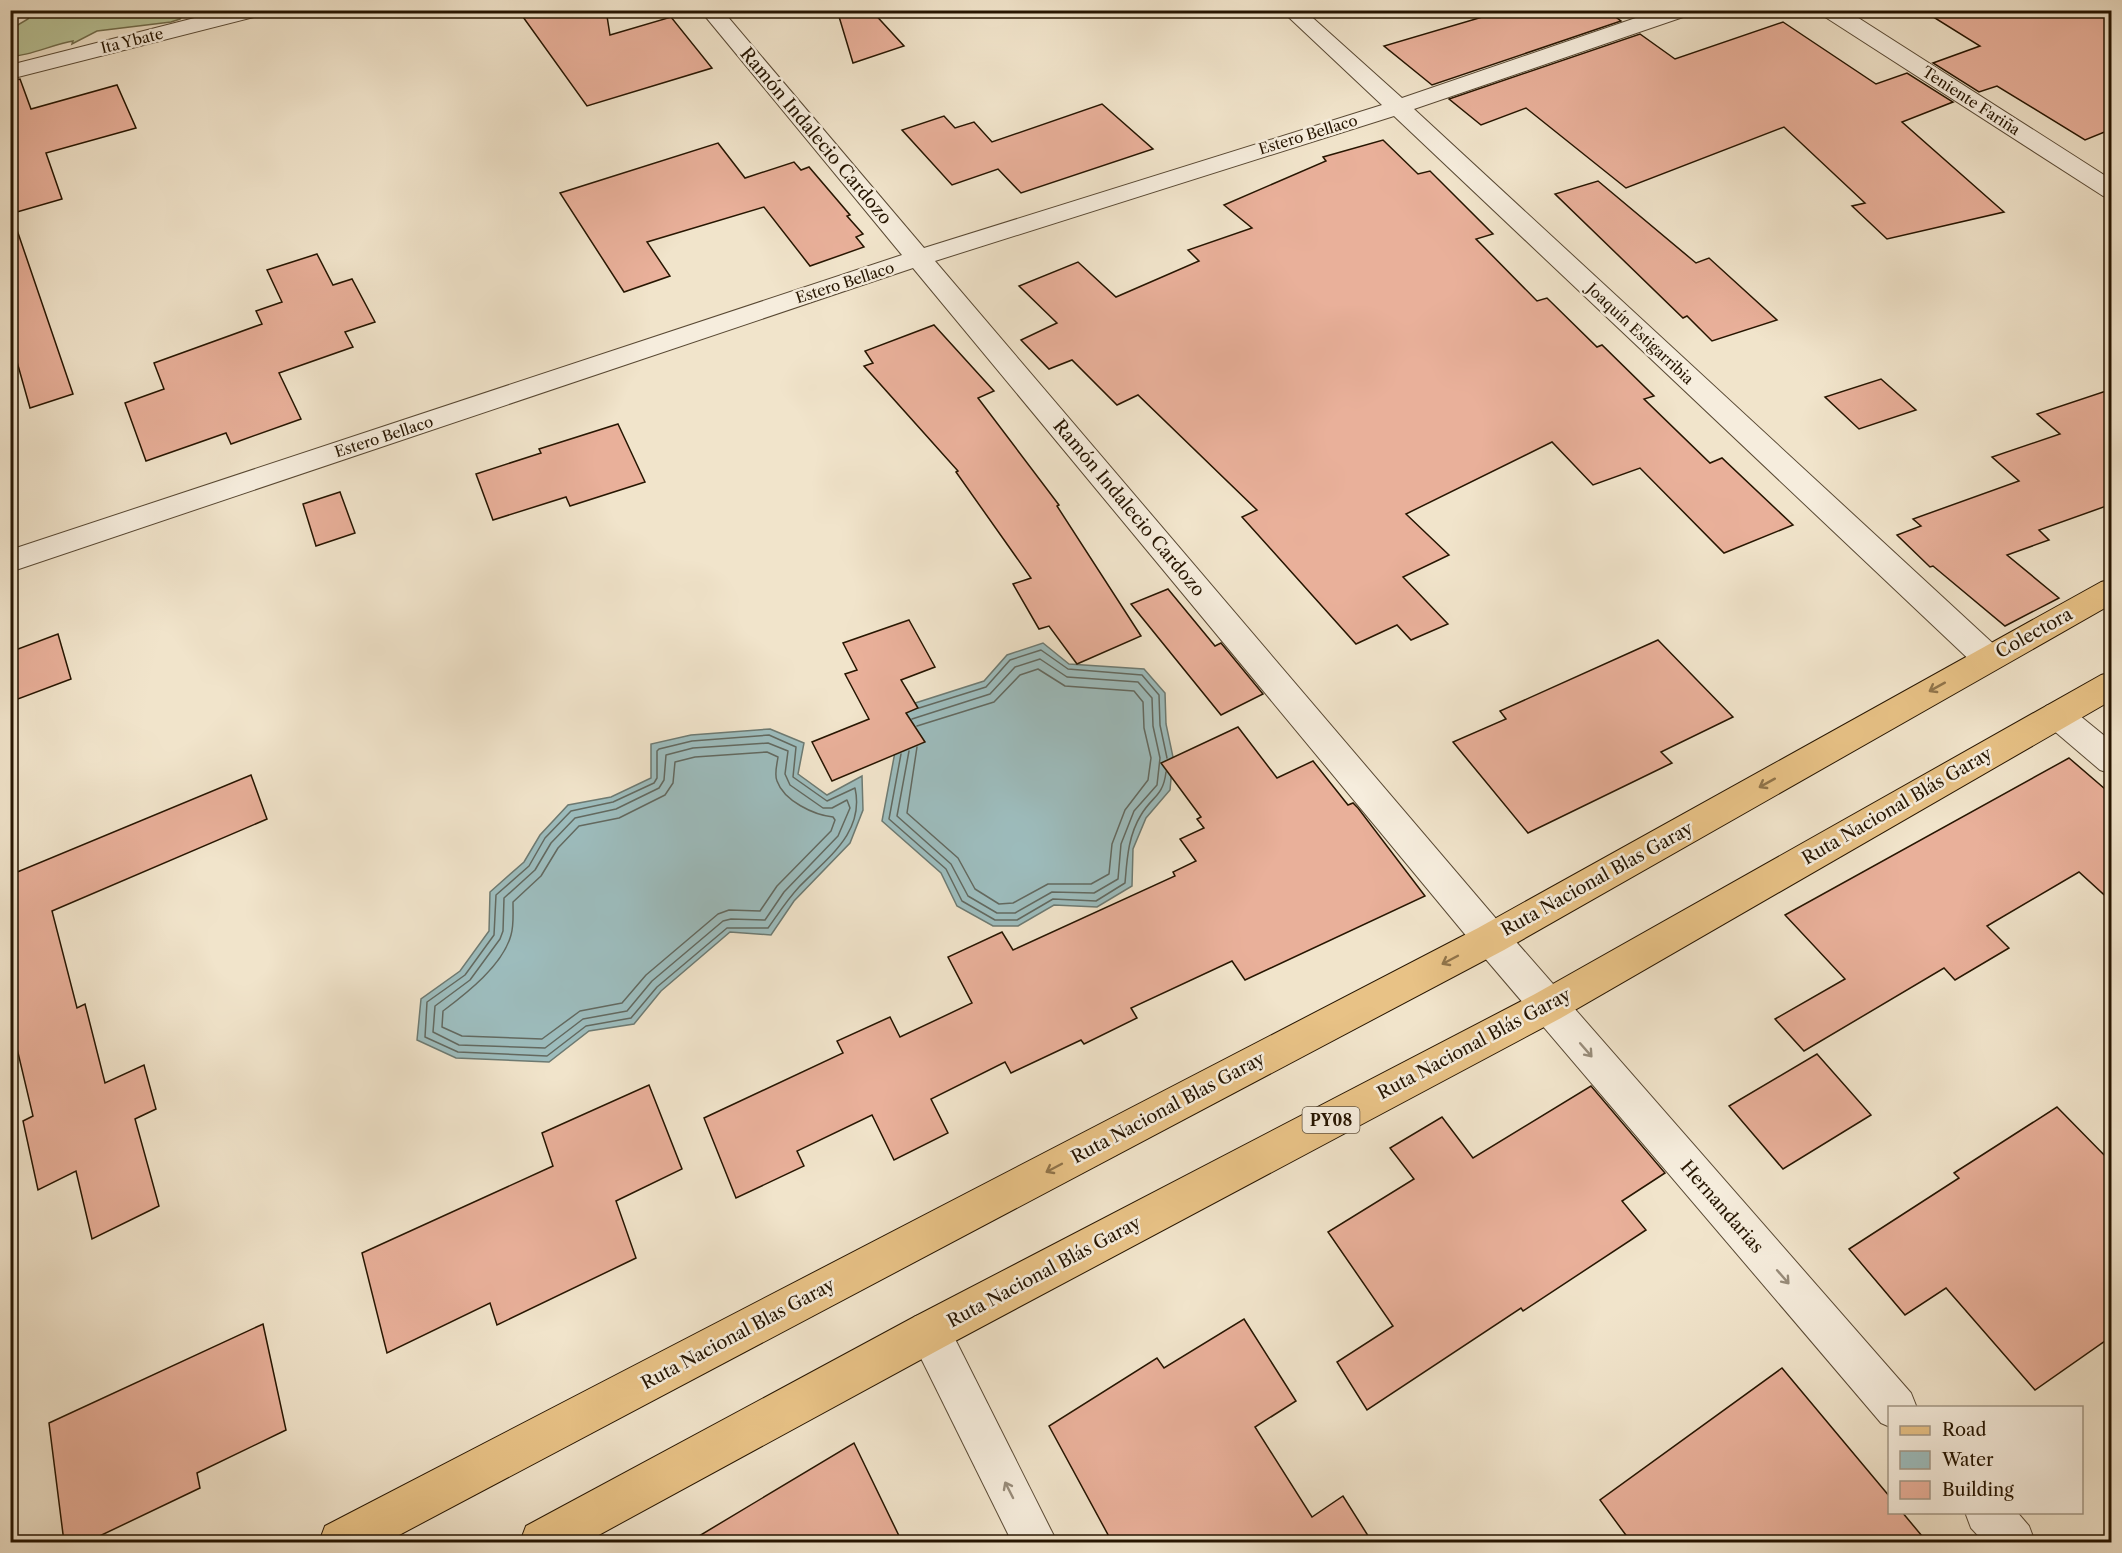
<svg xmlns="http://www.w3.org/2000/svg" width="2122" height="1553" viewBox="0 0 2122 1553" font-family="'Libre Caslon Text',serif">
<style>
.green{fill:#b9c498;stroke:#706c4c;stroke-width:1.5}
.water{fill:#9dbdbe;stroke:#6d7a72;stroke-width:1.5}
.lines{fill:none;stroke-linecap:round;stroke-linejoin:round}
.shore{stroke:#626960;stroke-width:1.5}
.building{fill:#e9b09a;stroke:#261501;stroke-width:1.5}
.minor-casing{stroke:#594934;stroke-width:2}
.major-casing{stroke:#261501;stroke-width:2}
.highway-casing{stroke:#261501;stroke-width:2}
.minor{fill:#f6eddd;fill-rule:evenodd}
.major{fill:#e8c286;fill-rule:evenodd}
.highway{fill:#e8c286;fill-rule:evenodd}
.oneway{stroke:#91744a}
.oneway2{stroke:#988c7a}
.labels{text-anchor:middle;stroke-width:5;stroke-linejoin:round;paint-order:stroke}
.far-street-label{font-size:15px;fill:#261501;stroke:#f6eddd}
.shield{fill:#f6eddd;stroke:#645643;stroke-width:1.5}
.shield-label{font-size:16px;font-weight:bold;fill:#261501}
.street-label{font-size:18px;fill:#261501;stroke:#f6eddd}
</style>
<rect width="100%" height="100%" fill="#f1e4cb"/>
<filter id="stains"><feTurbulence type="fractalNoise" baseFrequency=".00333" numOctaves="4"/><feColorMatrix values="0 0 0 0 .2 0 0 0 0 .09 0 0 0 0 .02 0 0 0 .5 -.17"/></filter>
<radialGradient id="worn" r=".72"><stop offset=".6" stop-color="#630" stop-opacity="0"/><stop offset="1" stop-color="#630" stop-opacity=".3"/></radialGradient>
<path class="green" d="M 29,11 L 186,11 L 180,19 L 171,22 L 97,31 L 72,44 L 73,41 C 53,44 28,57 11,56 L 11,29 L 28,19 L 31,14 Z"/>
<g class="water">
<polygon points="1043,643 1069,664 1144,669 1165,693 1166,724 1173,757 1170,790 1146,818 1133,849 1132,886 1097,907 1054,905 1018,926 993,926 957,906 941,873 882,821 895,752 875,722 909,705 984,681 1007,655"/>
<polygon points="770,729 804,743 798,774 827,795 862,776 863,810 850,843 794,901 771,935 730,932 661,991 634,1024 589,1031 549,1062 456,1058 417,1040 421,999 460,971 489,931 490,892 524,862 540,835 568,805 611,797 651,778 651,744 691,735"/>
</g>
<g class="lines">
<g class="shore">
<polyline points="919,708 986,687 1010,660 1041,650 1068,669 1142,675 1159,695 1160,725 1167,758"/>
<polyline points="917,726 994,702 1020,675 1038,669 1065,686 1134,691 1143,702 1144,728 1151,758 1148,780 1125,810 1112,844 1109,874 1091,884 1048,884 1013,903 999,904 975,889 958,858 907,813 917,747"/>
<path d="M 769,735 L 796,747 L 793,777 L 827,801 L 855,788 C 865,833 827,858 799,887 C 787,900 778,914 768,928 L 727,928 L 657,987 L 631,1018 L 586,1026 L 547,1056 L 458,1052 L 425,1037 L 427,1002 L 465,975 L 494,935 L 496,895 L 529,866 L 545,838 L 571,811 L 613,802 L 654,783 L 657,778 L 657,751 L 659,749 L 692,741 Z"/>
<polygon points="768,743 788,751 785,774 790,785 823,808 832,808 847,800 850,808 838,836 784,892 765,920 731,919 723,921 652,981 627,1011 583,1019 545,1048 459,1045 433,1032 435,1006 470,980 500,939 503,931 504,898 535,870 551,843 575,818 616,809 659,788 664,780 666,755 693,748"/>
<polyline points="909,751 897,816 951,864 968,896 997,913 1015,913 1052,892 1094,893 1118,879 1121,844 1134,811 1157,785 1160,758 1153,726 1152,698 1138,682 1067,677 1040,659 1015,667 990,694 912,719"/>
<path d="M 767,752 L 778,757 C 777,765 774,774 777,781 C 784,801 814,815 833,817 L 835,820 L 831,831 L 777,886 L 760,911 L 729,910 L 718,914 L 646,975 L 622,1003 L 580,1011 L 542,1039 L 462,1036 L 442,1027 L 443,1011 C 467,993 503,965 511,935 C 514,925 513,913 513,902 L 541,876 L 558,848 L 579,826 L 619,818 L 665,795 L 673,783 L 675,762 L 695,757 Z"/>
<path d="M 901,754 L 889,819 L 946,869 L 962,901 L 995,920 L 1017,920 L 1053,899 L 1096,901 L 1125,883 C 1127,860 1128,836 1141,815 C 1152,796 1163,797 1166,772"/>
</g>
</g>
<g class="building">
<polygon points="518,10 606,10 610,35 671,17 712,68 587,106"/>
<polygon points="837,10 871,10 904,46 853,63"/>
<polygon points="1506,10 1606,10 1621,21 1432,85 1384,46"/>
<polygon points="1922,10 2112,10 2112,129 2085,140 1997,86 1979,92 1933,63 1980,46"/>
<polygon points="1783,22 1876,84 1907,73 1953,102 1902,122 2004,212 1887,239 1852,206 1865,203 1784,127 1626,188 1526,108 1481,125 1449,99 1640,34 1675,59"/>
<polygon points="20,79 31,109 117,85 136,128 46,153 62,199 10,214 10,81"/>
<polygon points="1102,104 1153,149 1021,193 998,169 952,185 902,130 944,116 955,128 974,122 992,142"/>
<polygon points="1383,140 1418,174 1430,171 1493,234 1476,239 1537,301 1547,298 1597,347 1602,345 1654,396 1644,399 1710,463 1722,458 1793,525 1724,553 1640,468 1593,485 1552,442 1406,514 1449,555 1403,577 1448,624 1411,640 1397,625 1356,644 1242,517 1257,510 1138,395 1117,405 1072,360 1049,369 1021,340 1057,323 1019,286 1078,262 1116,297 1199,261 1188,250 1252,228 1224,205 1326,161 1323,157"/>
<polygon points="718,143 745,178 794,162 801,170 809,167 850,215 847,216 863,234 856,237 864,247 810,266 764,207 647,242 670,276 624,292 560,193"/>
<polygon points="1598,181 1696,263 1709,258 1777,320 1712,341 1687,316 1683,318 1555,194"/>
<polygon points="17,230 73,394 30,408 10,337 10,231"/>
<polygon points="317,254 333,285 352,279 375,322 345,332 353,347 279,373 301,419 231,444 226,433 146,461 125,403 164,389 154,363 262,324 256,311 282,302 267,270"/>
<polygon points="934,325 994,391 978,398 1059,505 1057,506 1141,636 1077,664 1049,626 1039,629 1013,584 1031,578 956,472 958,471 864,366 873,363 865,351"/>
<polygon points="1881,379 1916,410 1859,429 1825,397"/>
<polygon points="2112,389 2112,504 2039,530 2049,540 2007,555 2059,598 2005,626 1933,566 1930,567 1897,535 1921,526 1913,519 2019,481 1992,457 2060,434 2037,414"/>
<polygon points="618,424 645,482 570,506 566,497 493,520 476,474 541,453 539,449"/>
<polygon points="340,492 355,533 316,546 303,504"/>
<polygon points="1168,589 1215,646 1221,643 1263,694 1221,715 1131,604"/>
<polygon points="909,620 935,667 901,680 918,708 906,713 925,742 832,781 812,742 869,719 845,674 857,670 843,643"/>
<polygon points="58,634 71,679 10,702 10,652"/>
<polygon points="1658,640 1733,717 1661,752 1672,763 1528,833 1453,742 1506,719 1500,711"/>
<polygon points="1238,727 1277,778 1313,761 1348,805 1353,803 1358,808 1425,896 1245,980 1232,961 1131,1008 1137,1018 1084,1044 1081,1040 1011,1073 1005,1062 931,1099 948,1133 894,1160 872,1115 797,1151 804,1166 736,1198 704,1118 843,1053 837,1041 890,1017 900,1037 972,1003 948,957 1002,932 1013,950 1175,876 1173,872 1196,861 1180,839 1204,828 1197,819 1201,817 1161,763"/>
<polygon points="2069,758 2112,795 2112,902 2079,872 1987,926 2009,948 1955,980 1944,968 1804,1051 1775,1019 1845,979 1785,915"/>
<polygon points="251,775 267,819 52,911 77,1008 85,1004 105,1083 144,1065 156,1109 135,1119 159,1206 92,1239 76,1171 38,1190 23,1121 33,1116 10,1019 10,875"/>
<polygon points="1817,1054 1871,1115 1783,1169 1729,1106"/>
<polygon points="649,1085 682,1169 616,1201 636,1258 497,1325 490,1303 387,1353 362,1253 553,1166 542,1133"/>
<polygon points="1591,1086 1665,1173 1622,1201 1646,1230 1523,1311 1521,1308 1367,1410 1337,1362 1393,1326 1328,1232 1414,1179 1390,1148 1442,1117 1473,1158"/>
<polygon points="2057,1107 2112,1163 2112,1336 2035,1390 1946,1288 1905,1315 1849,1249 1959,1178 1954,1173"/>
<polygon points="1244,1319 1296,1401 1255,1427 1312,1517 1343,1496 1372,1542 1112,1542 1049,1426 1157,1358 1164,1368"/>
<polygon points="263,1324 286,1430 197,1473 200,1488 87,1542 64,1542 49,1423"/>
<polygon points="1782,1368 1890,1497 1890,1512 1902,1512 1927,1542 1631,1542 1600,1500"/>
<polygon points="854,1443 902,1542 689,1542"/>
</g>
<g class="lines">
<g class="minor-casing">
<g id="minor">
<polygon points="226,10 264,10 262,15 10,79 10,65"/>
<polygon points="700,10 722,10 924,248 1382,105 1281,10 1304,10 1402,98 1659,10 1691,10 1689,15 1414,109 1999,649 2004,658 1999,667 1988,670 1977,667 1394,116 935,261 1504,928 1911,1393 1917,1408 1890,1408 1890,1427 1881,1423 1478,950 913,268 10,572 10,550 902,255"/>
<polygon points="1820,10 1846,10 2112,180 2112,198 2103,196 1822,15"/>
<polygon points="2057,702 2068,706 2112,742 2112,774 2100,770 2046,724 2041,715 2046,706"/>
<polygon points="929,1311 944,1317 1057,1542 1012,1542 908,1332 914,1317"/>
<polygon points="1965,1512 2017,1512 2029,1526 2035,1542 1984,1542 1971,1528"/>
</g>
</g>
<g class="major-casing">
<polygon id="major" points="2112,579 2112,604 1504,950 386,1542 319,1542 325,1526 1478,928 2101,582"/>
</g>
<g class="highway-casing">
<polygon id="highway" points="2112,672 2112,700 1561,1018 944,1347 586,1542 520,1542 526,1526 914,1317 1535,994 2101,675"/>
</g>
<use href="#minor" class="minor"/>
<use href="#major" class="major"/>
<use href="#highway" class="highway"/>
</g>
<defs><path id="oneway-shaft" d="M-6 0H5M1.5-3L5.5 0L1.5 3" fill="none" stroke-width="1.6" stroke-linecap="round" stroke-linejoin="round" transform="scale(1.5)"/></defs>
<g class="oneway">
<use href="#oneway-shaft" transform="translate(1937 687) rotate(151)"/>
<use href="#oneway-shaft" transform="translate(1767 783) rotate(151)"/>
<use href="#oneway-shaft" transform="translate(1450 960) rotate(152)"/>
<use href="#oneway-shaft" transform="translate(1054 1168) rotate(152)"/>
</g>
<g class="oneway2">
<use href="#oneway-shaft" transform="translate(1586 1050) rotate(49)"/>
<use href="#oneway-shaft" transform="translate(1783 1277) rotate(49)"/>
<use href="#oneway-shaft" transform="translate(1009 1490) rotate(-117)"/>
</g>
<g class="labels">
<g class="far-street-label">
<text transform="translate(132 41) rotate(-14)" y="5">Ita Ybate</text>
<text transform="translate(1971 101) rotate(33)" y="5">Teniente Fariña</text>
<text transform="translate(1308 135) rotate(-17)" y="5">Estero Bellaco</text>
<text transform="translate(845 283) rotate(-18)" y="5">Estero Bellaco</text>
<text transform="translate(1640 334) rotate(43)" y="5">Joaquín Estigarribia</text>
<text transform="translate(384 437) rotate(-18)" y="5">Estero Bellaco</text>
</g>
<rect class="shield" x="1302.5" y="1107" width="57" height="26" rx="4.5"/>
<g class="shield-label">
<text x="1331" y="1126">PY08</text>
</g>
<g class="street-label">
<text transform="translate(816 136) rotate(50)" y="6">Ramón Indalecio Cardozo</text>
<text transform="translate(1129 508) rotate(50)" y="6">Ramón Indalecio Cardozo</text>
<text transform="translate(2034 633) rotate(-29)" y="6">Colectora</text>
<text transform="translate(1897 806) rotate(-30)" y="6">Ruta Nacional Blás Garay</text>
<text transform="translate(1597 879) rotate(-29)" y="6">Ruta Nacional Blas Garay</text>
<text transform="translate(1474 1044) rotate(-28)" y="6">Ruta Nacional Blás Garay</text>
<text transform="translate(1168 1108) rotate(-28)" y="6">Ruta Nacional Blas Garay</text>
<text transform="translate(1722 1207) rotate(49)" y="6">Hernandarias</text>
<text transform="translate(1044 1272) rotate(-28)" y="6">Ruta Nacional Blás Garay</text>
<text transform="translate(738 1334) rotate(-28)" y="6">Ruta Nacional Blas Garay</text>
</g>
</g>
<rect width="2122" height="1553" fill="none" stroke="#f1e4cb" stroke-width="36"/>
<rect x="12" y="12" width="2098" height="1529" fill="none" stroke="#261501" stroke-width="3"/>
<rect x="18" y="18" width="2086" height="1517" fill="none" stroke="#261501" stroke-width="1.5"/>
<rect x="1888" y="1406" width="195" height="108" fill="#f6eddd" stroke="#a39785" stroke-width="1.5"/>
<rect x="1900" y="1426" width="30" height="9" fill="#e8c286" stroke="#a39785" stroke-width="1.5"/>
<text x="1942" y="1436" font-size="18" fill="#261501">Road</text>
<rect x="1900" y="1451" width="30" height="18" fill="#9dbdbe" stroke="#a39785" stroke-width="1.5"/>
<text x="1942" y="1466" font-size="18" fill="#261501">Water</text>
<rect x="1900" y="1481" width="30" height="18" fill="#e9b09a" stroke="#a39785" stroke-width="1.5"/>
<text x="1942" y="1496" font-size="18" fill="#261501">Building</text>
<rect width="100%" height="100%" filter="url(#stains)"/>
<rect width="100%" height="100%" fill="url(#worn)"/>
</svg>
